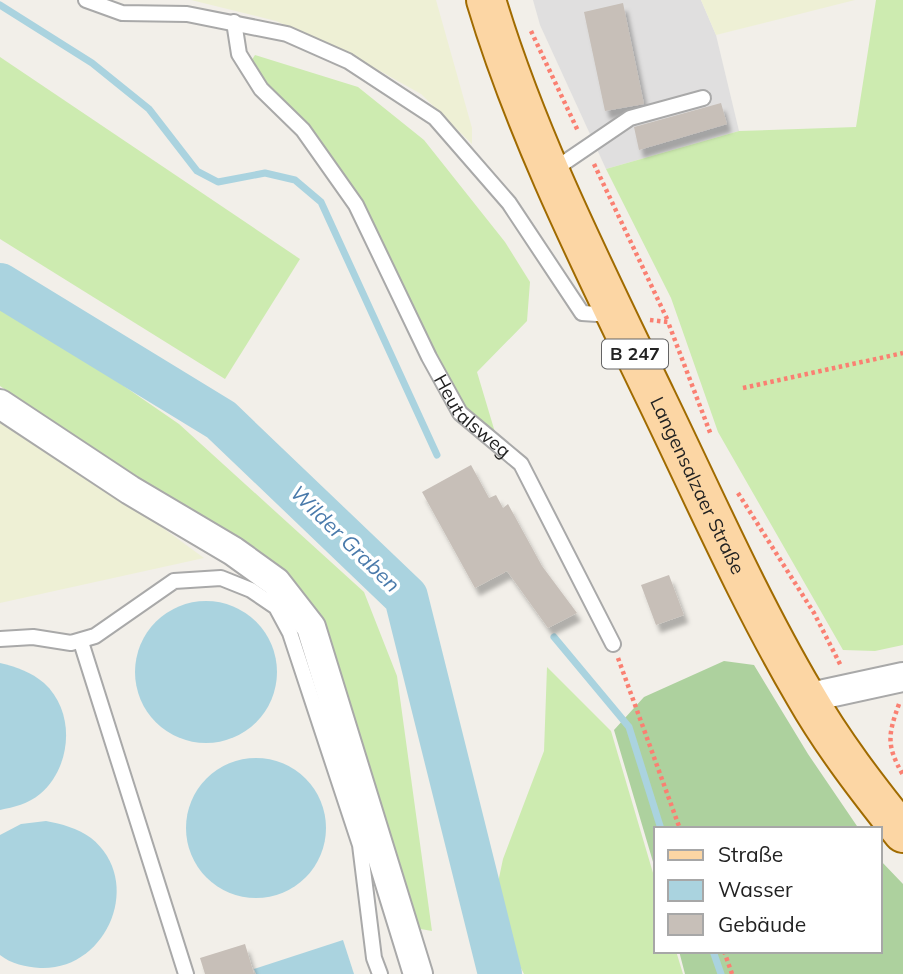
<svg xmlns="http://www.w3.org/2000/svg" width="903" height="974" viewBox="0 0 903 974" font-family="Mulish,sans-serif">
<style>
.residential{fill:#e0dfdf}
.farmland{fill:#eef0d5}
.grass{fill:#cdebb0}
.forest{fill:#add19e}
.water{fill:#aad3df}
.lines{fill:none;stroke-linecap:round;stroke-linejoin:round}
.stream{stroke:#aad3df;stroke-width:7}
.river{stroke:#aad3df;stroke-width:44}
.building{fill:#c7bfb8;filter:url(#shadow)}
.service-casing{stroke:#a9a9a9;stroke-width:18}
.minor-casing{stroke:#a9a9a9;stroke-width:32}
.primary-casing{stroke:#a06b00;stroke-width:42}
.path{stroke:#fa8072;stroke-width:4.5;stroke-dasharray:3.5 3.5;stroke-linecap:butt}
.service{stroke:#fff;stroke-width:14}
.minor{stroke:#fff;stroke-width:28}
.primary{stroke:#fcd6a4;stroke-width:38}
.labels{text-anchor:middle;stroke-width:7;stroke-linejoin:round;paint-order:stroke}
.shield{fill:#fff;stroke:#646464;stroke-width:2}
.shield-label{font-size:18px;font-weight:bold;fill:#222}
.street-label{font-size:19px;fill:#222;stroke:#fff}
.water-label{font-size:21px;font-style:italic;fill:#4a7aab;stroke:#fff}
</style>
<defs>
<filter id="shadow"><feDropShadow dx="4.5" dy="8" stdDeviation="2" flood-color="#0004"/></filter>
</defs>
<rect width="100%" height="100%" fill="#f2efe9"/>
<polygon class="residential" points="533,0 701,0 716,35 739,131 606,169 540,25"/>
<g class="farmland">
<polygon points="191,0 436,0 472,128 472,144 421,94 339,48 276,21"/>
<polygon points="701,0 855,0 716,35"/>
<polygon points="0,415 108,488 204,558 0,603"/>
</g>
<g class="grass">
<polygon points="876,0 903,0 903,645 875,651 843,650 718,432 671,298 606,169 739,131 856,127"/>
<polygon points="255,55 358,87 424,140 505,242 530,282 527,321 477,372 497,439 464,411 358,202 269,92 250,63"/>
<polygon points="0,57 300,259 225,379 0,239"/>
<polygon points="0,307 54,338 179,424 364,592 397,676 432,931 415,928 328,633 298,585 0,386"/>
<polygon points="547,667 611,731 656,883 656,951 676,951 683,974 524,974 492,911 503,859 544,751"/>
</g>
<g class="forest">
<polygon points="724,661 754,665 808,754 859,829 656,829 656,872 614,730 644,697"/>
<polygon points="880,860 903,884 903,974 685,974 679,951 880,951"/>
</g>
<g class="water">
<circle cx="206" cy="672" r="71"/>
<path d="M 0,663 C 17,667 31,672 44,683 C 76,712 72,767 40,794 C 28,804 14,807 0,810 Z"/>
<circle cx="256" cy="828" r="70"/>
<path d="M 46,821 C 62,824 77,828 91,838 C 145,881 107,971 40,968 C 26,967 11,964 0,955 L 0,835 L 21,824 Z"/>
<polygon points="343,940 354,974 256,974 254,969"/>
</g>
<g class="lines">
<g class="stream">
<polyline points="0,5 92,63 149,109 197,171 218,182 265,173 295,180 321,202 437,455"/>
<polyline points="554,637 629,727 661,829"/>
<polyline points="713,951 721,974"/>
</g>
<polyline class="river" points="0,285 221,420 406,597 500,974"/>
</g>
<g class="building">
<polygon points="623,3 644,104 605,111 584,12"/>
<polygon points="721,103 727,124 639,150 634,127"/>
<polygon points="471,465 489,498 496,495 503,508 508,504 542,566 577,613 548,628 507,571 475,588 422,492"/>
<polygon points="669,575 684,615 656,625 641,585"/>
<polygon points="245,944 254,974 205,974 200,958"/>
</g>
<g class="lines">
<g class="service-casing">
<g id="service">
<polyline points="86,0 122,13 187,14 287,34 348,61 435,118 509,203 582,313 612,315"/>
<path id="s1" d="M 234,22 L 239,54 L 261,89 L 303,130 L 356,205 L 429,357 L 460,413 L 521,464 L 613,644"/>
<polyline points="552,171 630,118 703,98"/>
<polyline points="0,639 33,637 71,643 95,636 174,581 221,578 251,590 276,607 290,633 360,845 374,958 380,974"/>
<polyline points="81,642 186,974"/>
</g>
</g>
<g class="minor-casing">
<g id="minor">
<polyline points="0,404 130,490 233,551 276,582 311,627 418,974"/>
<polyline points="806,698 903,677"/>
</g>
</g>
<g class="primary-casing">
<g id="primary">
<path id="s2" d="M 486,0 C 527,137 594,269 656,398 C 704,497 749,600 805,695 C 833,744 868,789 903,833"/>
</g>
</g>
<g class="path">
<polyline points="531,31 578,131"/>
<polyline points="594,164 668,321"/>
<polyline points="650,320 668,322 711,435"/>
<polyline points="743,388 903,353"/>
<polyline points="738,493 814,613 841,666"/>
<polyline points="618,658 680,829"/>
<path d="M 899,704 C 888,735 886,745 903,775"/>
<polyline points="724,951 732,974"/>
</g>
<use href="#service" class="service"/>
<use href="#minor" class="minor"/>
<use href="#primary" class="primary"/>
</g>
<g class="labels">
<rect class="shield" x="602" y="339.5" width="66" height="29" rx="5"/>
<g class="shield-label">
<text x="635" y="360">B 247</text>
</g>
<g class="street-label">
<text dy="7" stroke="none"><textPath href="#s1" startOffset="467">Heutalsweg</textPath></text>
<text dy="7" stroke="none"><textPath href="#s2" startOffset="530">Langensalzaer Straße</textPath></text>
</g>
<g class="water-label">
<text transform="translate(345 539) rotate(44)" y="7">Wilder Graben</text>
</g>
</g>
<rect x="654" y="827" width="228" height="126" fill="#ffffff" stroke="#a7a7a7" stroke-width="2"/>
<rect x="668" y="850" width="35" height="10" fill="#fcd6a4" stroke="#a7a7a7" stroke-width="2"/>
<text x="718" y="862" font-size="21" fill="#222222">Straße</text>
<rect x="668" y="880" width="35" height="21" fill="#aad3df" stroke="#a7a7a7" stroke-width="2"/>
<text x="718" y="897" font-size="21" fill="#222222">Wasser</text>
<rect x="668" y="914" width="35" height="21" fill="#c7bfb8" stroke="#a7a7a7" stroke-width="2"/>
<text x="718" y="932" font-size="21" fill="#222222">Gebäude</text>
</svg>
